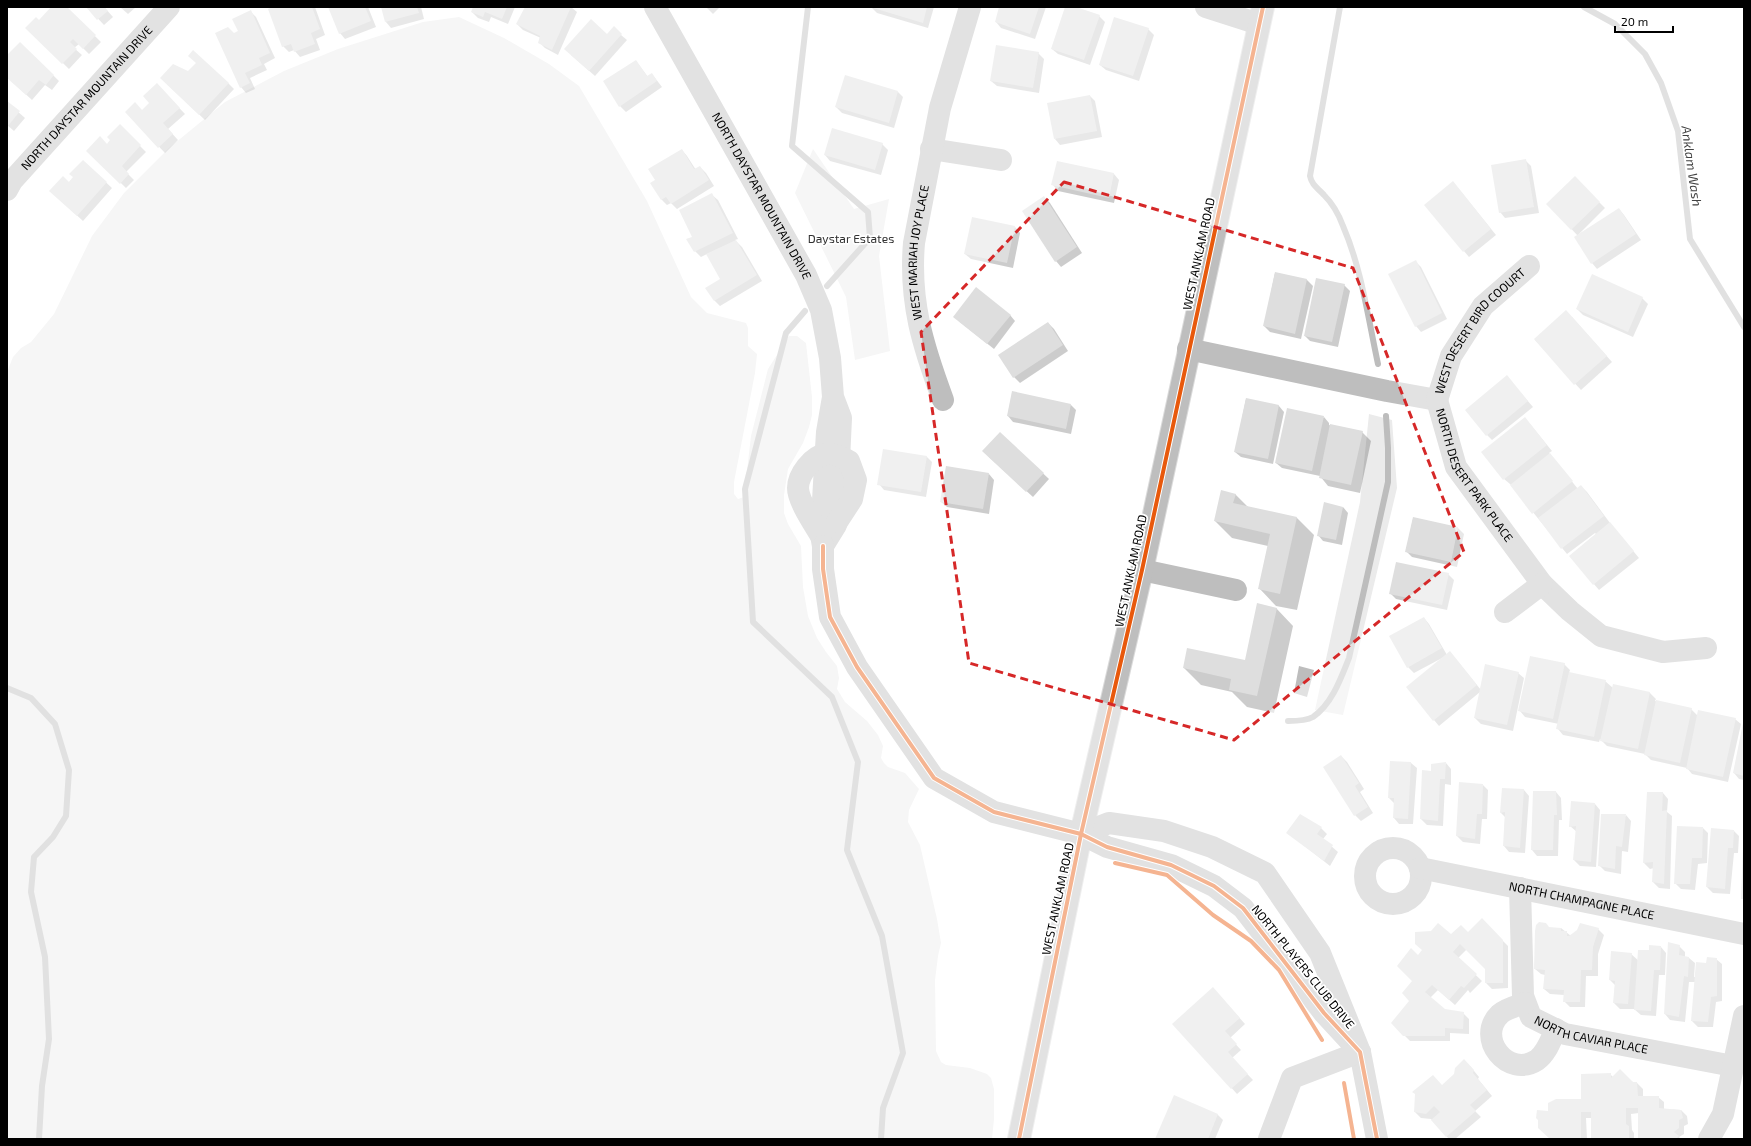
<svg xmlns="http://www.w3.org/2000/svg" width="1751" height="1146" viewBox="0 0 1751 1146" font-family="'Exo 2',sans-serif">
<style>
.green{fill:#ebebeb}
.water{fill:#bdbdbd}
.shadow{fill:#0003}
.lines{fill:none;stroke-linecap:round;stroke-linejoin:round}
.stream{stroke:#bdbdbd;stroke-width:6}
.building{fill:#dedede}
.major-casing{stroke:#dbdbdb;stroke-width:24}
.minor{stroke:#bebebe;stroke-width:22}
.major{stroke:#bebebe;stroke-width:22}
.cycleway-casing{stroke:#fff;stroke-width:6}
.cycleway{stroke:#e8590c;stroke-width:4}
.marked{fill:none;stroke:#d62828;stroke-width:3;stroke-dasharray:8 5;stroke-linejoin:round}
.labels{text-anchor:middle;stroke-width:3.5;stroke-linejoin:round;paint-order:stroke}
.street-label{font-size:12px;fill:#000;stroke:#fff}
.park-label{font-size:12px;fill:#313131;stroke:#fff}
.water-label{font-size:13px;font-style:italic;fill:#424242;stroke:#fff}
</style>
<rect width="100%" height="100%" fill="#fff"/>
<g class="green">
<polygon points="459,17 504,38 549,64 579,86 647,201 691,297 707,313 746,323 748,328 748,346 757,354 755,373 734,482 734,494 738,499 744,497 751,436 768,369 789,336 797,336 806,343 812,397 812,415 809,427 803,443 788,469 784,495 784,513 788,524 801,546 803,587 808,616 817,638 826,652 837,666 839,678 837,689 845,702 867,721 878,735 883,746 881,758 884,763 888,767 905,773 919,789 909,810 908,822 920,845 937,919 941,943 938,956 935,980 936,1051 941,1062 946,1065 970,1068 987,1074 991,1078 994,1089 994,1119 992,1139 7,1139 7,372 13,357 21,348 31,342 54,314 92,236 124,193 169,148 225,102 284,71 338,49 423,22"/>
<polygon points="813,149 854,209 889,199 879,256 890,351 855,360 846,297 795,193"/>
<polygon points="1369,414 1392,420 1397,488 1343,715 1315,710 1360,502"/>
</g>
<polygon class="water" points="1299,666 1314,670 1307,697 1294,693"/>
<g class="shadow">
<polygon points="53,7 65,7 101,42 89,54 79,44 74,48 82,55 69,69 27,28 39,21"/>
<polygon points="87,7 106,7 105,8 113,17 104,25"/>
<polygon points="120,7 136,7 128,14"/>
<polygon points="274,7 315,7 325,35 316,39 320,50 300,57 294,50 289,52 283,46"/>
<polygon points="329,7 368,7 376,27 345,39 340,33"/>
<polygon points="382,7 421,7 424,19 391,28 386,22"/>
<polygon points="474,7 515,7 508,24 491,17 489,22 478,18 472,12"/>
<polygon points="526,7 571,7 577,12 558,55 545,48 539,42 541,38 523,30 517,24"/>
<polygon points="706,7 720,7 713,14"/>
<polygon points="871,7 934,7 928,28 877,13"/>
<polygon points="1001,7 1046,7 1035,39 1001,28 996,22"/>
<polygon points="1066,7 1073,7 1099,16 1105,22 1090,65 1058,54 1052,49"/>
<polygon points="250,11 256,17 275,58 264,64 267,70 250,78 255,89 246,93 241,87 234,34 239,31"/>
<polygon points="1148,29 1154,35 1139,81 1106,70 1100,65"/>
<polygon points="607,35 621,35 627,40 595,76 571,55"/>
<polygon points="20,43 59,81 52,90 45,85 32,100 7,77 7,57"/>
<polygon points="1038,53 1044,59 1039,93 997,86 991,81"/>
<polygon points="636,61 648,77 652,74 662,87 626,112 620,106"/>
<polygon points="189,72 228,83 234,89 205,120 167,84"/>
<polygon points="162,90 185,114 168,129 178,140 165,153 126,112 143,111"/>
<polygon points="898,92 903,97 894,128 842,113 836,107"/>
<polygon points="1090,96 1095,101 1102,137 1060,145 1055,139"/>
<polygon points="7,102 25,118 14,131 7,125"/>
<polygon points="120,126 146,152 126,172 134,180 126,188 87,150 107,145"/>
<polygon points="882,144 888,150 881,175 830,161 825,155"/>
<polygon points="682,150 687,156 696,170 700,167 706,173 714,186 677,209 671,203 667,205 662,200 652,184"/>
<polygon points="1525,160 1531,166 1539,213 1505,218 1500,212"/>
<polygon points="83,161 112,188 83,221 56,196 74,177"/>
<polygon points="1114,174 1119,180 1114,203 1058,191 1053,185"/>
<polygon points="1575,178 1605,208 1578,235 1619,209 1624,215 1641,240 1597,269 1592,263 1578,236 1548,204"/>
<polygon points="1458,188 1496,235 1469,257 1425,205"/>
<polygon points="712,195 718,200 738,239 735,240 742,247 762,281 720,306 714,300 721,279 707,254 701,257 695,251 694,237"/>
<polygon points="1044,197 1050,203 1082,253 1061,267 1056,261"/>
<polygon points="1015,227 1020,233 1013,268 971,259 965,254"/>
<polygon points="1415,261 1421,267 1447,319 1421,332 1416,326"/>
<polygon points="1275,273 1307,280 1313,286 1301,339 1270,332 1264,326"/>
<polygon points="1344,285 1350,291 1338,347 1310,341 1305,336"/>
<polygon points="1642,298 1648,304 1633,337 1583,315 1577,309"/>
<polygon points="1010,315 1015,321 994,349 960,322"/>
<polygon points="1572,317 1612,362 1581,390 1535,340"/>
<polygon points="1048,323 1054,329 1068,351 1020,383 1014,377"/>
<polygon points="1507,377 1533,407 1492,440 1487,435"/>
<polygon points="1246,399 1279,406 1284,412 1273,464 1241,457 1235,452"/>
<polygon points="1071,405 1076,410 1071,434 1013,422 1008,416"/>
<polygon points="1324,417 1329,423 1329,425 1362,432 1371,441 1360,493 1328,486 1320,476 1282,468 1276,463"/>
<polygon points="1530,424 1552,451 1549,453 1578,489 1581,486 1587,492 1610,523 1639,558 1599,590 1570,556 1596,534 1595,533 1567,554 1510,484 1504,479"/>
<polygon points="1000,433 1049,479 1033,497 989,457"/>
<polygon points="926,456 932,462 926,497 884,490 879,484"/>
<polygon points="989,474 994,480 989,514 947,507 941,502"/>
<polygon points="1235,494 1248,507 1297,518 1314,535 1297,610 1276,606 1259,588 1268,546 1232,538 1215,521"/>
<polygon points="1343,507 1348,513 1342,545 1323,541 1318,535"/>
<polygon points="1413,519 1458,528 1464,534 1457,567 1412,557 1406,551"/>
<polygon points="1448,574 1454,580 1447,610 1396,599 1391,594"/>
<polygon points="1276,608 1293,626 1274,713 1247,707 1232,692 1201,685 1184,668 1246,662"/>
<polygon points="1424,618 1429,624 1447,655 1455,658 1481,690 1518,673 1524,678 1513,731 1481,724 1475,718 1480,692 1439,726 1434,720 1444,657 1414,673 1408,667"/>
<polygon points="1564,664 1570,670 1569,673 1605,681 1613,688 1613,685 1650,693 1656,699 1655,701 1691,709 1698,716 1735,719 1741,724 1728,782 1692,774 1687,768 1651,760 1645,754 1607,746 1600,739 1599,742 1563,735 1558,729 1559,724 1525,717 1520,711"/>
<polygon points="1744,725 1744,780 1739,779 1734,773"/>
<polygon points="1341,756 1347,762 1364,789 1360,792 1373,813 1361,821 1355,815"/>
<polygon points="1391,762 1411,763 1417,768 1413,824 1399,824 1394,818 1394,803 1389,798"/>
<polygon points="1446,763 1451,769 1451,785 1445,784 1443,826 1427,825 1421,819"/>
<polygon points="1483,785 1488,790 1487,819 1482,819 1480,844 1463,842 1457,836"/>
<polygon points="1503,789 1524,790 1529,796 1525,853 1509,852 1504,846 1505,817 1501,813"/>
<polygon points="1556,792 1561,798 1562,820 1559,820 1558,856 1537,856 1532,850"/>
<polygon points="1648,793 1663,793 1668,799 1667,812 1672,816 1670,889 1659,888 1653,882 1654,868 1650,869 1644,863"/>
<polygon points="1595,804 1600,810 1596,867 1580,866 1574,860 1577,832 1570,826"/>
<polygon points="1626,815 1631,821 1628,852 1622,851 1621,874 1605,871 1599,865"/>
<polygon points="1321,828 1327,834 1323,839 1338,852 1330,866 1288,833"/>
<polygon points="1703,828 1708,833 1707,863 1698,864 1695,890 1681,889 1675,883"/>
<polygon points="1734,831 1739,836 1738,853 1734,853 1730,894 1713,893 1707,887"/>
<polygon points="1482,920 1508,946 1508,988 1492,989 1486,983 1486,969 1467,949 1458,958 1482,981 1470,993 1468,990 1455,1005 1438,990 1430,998 1444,1010 1463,1013 1469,1019 1469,1034 1450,1033 1450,1041 1410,1041 1392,1023 1411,1000 1418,956 1451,935 1468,933"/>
<polygon points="1549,928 1561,928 1571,936 1598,929 1604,935 1598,954 1598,976 1586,976 1585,1007 1570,1007 1564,1001 1564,995 1550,994 1544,989 1545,975 1541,974 1535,969"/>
<polygon points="1679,946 1685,952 1685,957 1689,958 1695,963 1694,977 1696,977 1707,964 1716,959 1722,964 1722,1001 1716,1002 1713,1027 1698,1027 1692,1021 1695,982 1689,982 1685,1022 1670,1020 1665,1014"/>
<polygon points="1661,947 1666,953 1665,975 1659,975 1656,1016 1641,1015 1634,1009 1620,1009 1614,1003 1615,985 1610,980 1631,954 1639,961 1649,952"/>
<polygon points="1218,994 1245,1024 1230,1038 1241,1050 1232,1058 1253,1080 1237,1094 1174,1024"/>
<polygon points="1470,1066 1479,1077 1478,1079 1492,1096 1475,1111 1481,1117 1455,1139 1449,1139 1431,1119 1421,1118 1415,1112 1443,1086"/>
<polygon points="1610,1074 1613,1077 1637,1083 1643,1089 1643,1097 1658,1097 1664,1102 1664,1109 1681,1110 1687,1116 1688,1124 1684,1126 1684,1134 1679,1137 1681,1139 1639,1139 1639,1113 1631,1114 1632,1130 1634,1133 1634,1139 1593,1139 1592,1118 1586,1118 1587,1139 1551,1139 1549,1112 1582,1100"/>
<polygon points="1217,1114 1223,1120 1215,1139 1156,1139"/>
</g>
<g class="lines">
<g class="stream">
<polyline points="808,7 792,146 868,212 870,238 827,286"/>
<path d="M 1340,7 L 1310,176 C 1312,186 1318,188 1324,195 C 1332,203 1339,215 1343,226 C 1362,270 1368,318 1378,364"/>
<polyline points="1584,7 1615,24 1645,54 1661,83 1678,131 1690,239 1744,327"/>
<polyline points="805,311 786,333 745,489 753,622 832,697 858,762 847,850 882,936 903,1053 883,1108 881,1139"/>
<polyline points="7,688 31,698 55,724 69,770 66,816 53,837 34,857 31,892 45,957 49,1039 42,1086 39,1139"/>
<path d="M 1288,721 C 1296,721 1306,721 1313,717 C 1332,704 1341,678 1349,658 L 1388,482 L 1388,448 L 1386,416"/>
</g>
</g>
<g class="building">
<polygon points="51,7 67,7 96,35 83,49 73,39 70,42 77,49 62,64 25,28 36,17 39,20"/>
<polygon points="86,7 104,7 108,11 97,20"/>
<polygon points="272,7 312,7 320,29 311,33 315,44 294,52 291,44 282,47 268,9"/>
<polygon points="328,7 365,7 371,21 339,34"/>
<polygon points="381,7 417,7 419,13 385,22"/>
<polygon points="473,7 507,7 502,19 485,12 483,17 471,12"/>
<polygon points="525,7 554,8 571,7 552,50 538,43 540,36 516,24"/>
<polygon points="870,7 927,7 923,23"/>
<polygon points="999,7 1039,7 1030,34 995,22"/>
<polygon points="1065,7 1076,7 1100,15 1084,60 1051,49"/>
<polygon points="251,10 270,53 259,58 262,65 245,73 250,83 240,88 215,33 228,27 234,33 238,31 232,19"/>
<polygon points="1114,17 1149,28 1133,76 1099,65"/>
<polygon points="591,19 607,34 614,26 622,34 589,71 564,49"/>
<polygon points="20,42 54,75 46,85 39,80 26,95 7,78 7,55"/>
<polygon points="996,45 1039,52 1033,88 990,81"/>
<polygon points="193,50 229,83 199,115 160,78 173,64 188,71 196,63 188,56"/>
<polygon points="636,60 647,76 652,73 657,81 619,107 603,81"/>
<polygon points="845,75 898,91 889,123 835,107"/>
<polygon points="157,83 180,108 163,123 173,134 158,148 125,112 135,102 142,110 149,103 143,96"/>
<polygon points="1090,95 1097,131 1054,139 1047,103"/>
<polygon points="7,101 20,111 8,126 7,125"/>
<polygon points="120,124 141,145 122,166 129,174 120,184 86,151 100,136 107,144 110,140 107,137"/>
<polygon points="832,128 883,143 875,170 824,155"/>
<polygon points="682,149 694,169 700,166 709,180 671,204 666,197 661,200 650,183 655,180 648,169"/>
<polygon points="1526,159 1534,207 1499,213 1491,165"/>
<polygon points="83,160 107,182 77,216 49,191 63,176 69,182 73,177 69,174"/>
<polygon points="1057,161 1114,173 1109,198 1051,185"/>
<polygon points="1575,176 1600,202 1571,230 1546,204"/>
<polygon points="1453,181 1491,229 1463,252 1424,205"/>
<polygon points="712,193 733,233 694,252 686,239 692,237 679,210"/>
<polygon points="1044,196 1077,247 1055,262 1022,211"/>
<polygon points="1619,208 1636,234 1591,264 1574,237"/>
<polygon points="972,217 1015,226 1007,263 964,254"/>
<polygon points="736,240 757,275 714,301 705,288 720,279 706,254"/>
<polygon points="1416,260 1442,313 1415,327 1388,274"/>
<polygon points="1275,272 1307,279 1295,334 1263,326"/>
<polygon points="1592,274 1643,297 1628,332 1576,309"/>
<polygon points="1316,278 1345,284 1332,342 1304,336"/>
<polygon points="976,287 1011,315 987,344 953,317"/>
<polygon points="1566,310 1607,356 1574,385 1534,339"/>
<polygon points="1048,322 1063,345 1013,378 998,355"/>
<polygon points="1507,375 1528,401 1486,436 1465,410"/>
<polygon points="1012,391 1071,404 1066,429 1007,416"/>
<polygon points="1246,398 1279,405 1268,459 1234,452"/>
<polygon points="1287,408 1324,416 1312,471 1275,463"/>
<polygon points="1525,417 1547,445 1503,480 1481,452"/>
<polygon points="1330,424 1363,431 1351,485 1319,478"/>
<polygon points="1000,432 1044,473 1026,492 982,451"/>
<polygon points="883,449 927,456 921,492 877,485"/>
<polygon points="1550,453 1573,481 1532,514 1510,485"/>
<polygon points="946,466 989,473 983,509 940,502"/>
<polygon points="1581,485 1604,516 1561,549 1538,518"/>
<polygon points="1221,490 1236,494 1233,503 1297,517 1280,594 1258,589 1270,534 1214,521"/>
<polygon points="1324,502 1343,507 1336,540 1317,536"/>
<polygon points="1413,517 1458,527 1451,562 1405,552"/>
<polygon points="1610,522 1634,551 1593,585 1569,556"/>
<polygon points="1396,562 1449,573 1442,605 1389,594"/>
<polygon points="1257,603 1277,608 1257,696 1229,690 1231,679 1183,668 1187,648 1245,660"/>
<polygon points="1424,617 1442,648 1407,668 1389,636"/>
<polygon points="1450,651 1477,685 1433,721 1406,687"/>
<polygon points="1530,656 1565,663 1553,719 1518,711"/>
<polygon points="1485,664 1519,672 1507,725 1474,718"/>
<polygon points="1569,672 1606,680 1594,737 1556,729"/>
<polygon points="1613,684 1650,692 1638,749 1600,741"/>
<polygon points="1656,700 1692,708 1680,763 1644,755"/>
<polygon points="1698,710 1736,718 1723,777 1686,769"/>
<polygon points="1743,723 1744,723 1744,776 1733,773"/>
<polygon points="1341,755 1359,783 1355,786 1368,807 1354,816 1323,767"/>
<polygon points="1390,761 1411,762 1408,819 1393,818 1394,798 1388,798"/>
<polygon points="1446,762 1445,779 1440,779 1438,821 1420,819 1422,770 1431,771 1431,764"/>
<polygon points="1459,782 1483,784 1482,814 1477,814 1475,839 1456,836"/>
<polygon points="1502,788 1524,789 1520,848 1503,846 1505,812 1500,813"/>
<polygon points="1533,791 1556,791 1557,815 1554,815 1553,850 1531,850"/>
<polygon points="1647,792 1663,792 1662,811 1667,810 1664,884 1652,882 1653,862 1643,863"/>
<polygon points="1571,801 1595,803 1591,862 1573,860 1576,826 1569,827"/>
<polygon points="1300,814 1322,827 1317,834 1333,845 1324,861 1286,833"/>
<polygon points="1601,814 1626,814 1622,847 1616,846 1615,869 1598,866"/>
<polygon points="1677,826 1703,827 1702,858 1692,858 1690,884 1674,884"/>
<polygon points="1711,828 1734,830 1733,848 1728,848 1725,889 1706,887"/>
<polygon points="1743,847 1744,847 1744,899 1741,899"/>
<polygon points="1482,918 1503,940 1503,983 1485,983 1485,969 1460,944 1453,952 1477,974 1464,988 1461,986 1449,1000 1432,985 1425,992 1445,1009 1464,1012 1463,1029 1445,1028 1445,1036 1403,1036 1391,1023 1409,1001 1402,993 1412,981 1397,966 1411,948 1418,955 1422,950 1415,944 1415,932 1431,931 1438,923 1451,934 1461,925 1468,932"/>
<polygon points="1539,922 1546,923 1549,927 1561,928 1561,931 1567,931 1567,936 1569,936 1577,930 1580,923 1599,928 1593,947 1592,970 1581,970 1580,1002 1563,1002 1564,990 1543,989 1545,970 1534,969 1535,931 1536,925"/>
<polygon points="1668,942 1680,945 1679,955 1689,957 1688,977 1684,976 1679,1017 1664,1014"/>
<polygon points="1649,945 1661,946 1660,970 1654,970 1651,1011 1634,1010 1638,950 1649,950"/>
<polygon points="1611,951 1632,953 1628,1004 1613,1003 1615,981 1609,980"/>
<polygon points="1707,957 1717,958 1717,996 1711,997 1708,1022 1691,1021 1696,962 1706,963"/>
<polygon points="1213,987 1240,1018 1225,1031 1237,1044 1228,1052 1248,1074 1231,1089 1172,1024"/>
<polygon points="1464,1059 1474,1070 1473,1073 1487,1090 1470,1105 1476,1111 1446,1137 1431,1120 1440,1112 1434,1106 1426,1114 1414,1112 1415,1094 1412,1092 1433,1075 1442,1085 1454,1074 1455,1068"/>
<polygon points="1620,1069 1633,1082 1637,1082 1638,1096 1659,1096 1659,1108 1681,1110 1683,1118 1679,1120 1679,1128 1674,1132 1679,1136 1676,1139 1638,1139 1638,1108 1626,1108 1626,1124 1629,1126 1629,1139 1591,1139 1591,1112 1581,1112 1581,1139 1550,1139 1538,1128 1538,1120 1536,1118 1537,1110 1548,1111 1548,1103 1556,1099 1581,1099 1581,1074 1611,1073 1611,1078"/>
<polygon points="1174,1095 1218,1114 1208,1139 1155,1139"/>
</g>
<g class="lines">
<g class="major-casing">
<polyline id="major" points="1019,1139 1081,834 1142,570 1263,7"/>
</g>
<g class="minor">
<path id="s1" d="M 655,7 L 806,275 L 821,310 L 830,358 L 833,397 L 841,418 L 836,525 L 823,546 L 821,535 L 827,432 L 833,397"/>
<polyline points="1206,7 1259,24"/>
<polyline points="931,149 1001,160"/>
<path id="s2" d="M 7,190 L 12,181 L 169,7"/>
<polyline points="1188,349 1387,391 1437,400"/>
<path id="s3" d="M 943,400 C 923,346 909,302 914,243 L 940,108 L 970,7"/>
<path id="s4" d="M 1437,400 L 1456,467 L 1542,584 L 1570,611 L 1601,636 L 1663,652 L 1706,648"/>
<path id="s5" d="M 1437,400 L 1451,356 L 1483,306 L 1529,266"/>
<path d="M 821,536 C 814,524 798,501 798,488 C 798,475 812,456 826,454 C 834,453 842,458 849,461 L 856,480 L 852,499 L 837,522"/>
<polyline points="823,546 823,569 830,617 857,667 934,778 994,812 1081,834 1107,847 1171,865 1214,886 1243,908 1324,1013 1360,1052"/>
<polyline points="1142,570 1236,590"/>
<polyline points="1505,612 1542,584"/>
<polyline points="1081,834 1109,823 1164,831 1212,847 1265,873 1320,953 1360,1052 1377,1139"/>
<circle cx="1393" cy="876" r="28"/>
<path id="s6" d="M 1420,868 L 1744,934"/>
<path id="s7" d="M 1520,888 L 1523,996 L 1531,1017 L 1565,1034 L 1733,1066"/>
<path d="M 1525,1003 C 1517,1006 1507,1008 1500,1014 C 1475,1038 1508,1079 1537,1060 C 1547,1053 1551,1039 1556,1029"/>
<polyline points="1269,1139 1292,1078 1360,1052"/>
<polyline points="1709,1139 1723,1114 1744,1016"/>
</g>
<use href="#major" class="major"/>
<g class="cycleway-casing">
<g id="cycleway">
<polyline points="823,546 823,569 830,617 857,667 934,778 994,812 1081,834 1107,847 1171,865 1214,886 1243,908 1324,1013 1360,1052 1377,1139"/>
<polyline points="1115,863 1167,875 1213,915 1251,941 1279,970 1322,1040"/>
<polyline points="1344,1083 1354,1139"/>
<polyline points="1019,1139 1081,834 1142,570 1263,7"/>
</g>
</g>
<use href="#cycleway" class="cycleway"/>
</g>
<path d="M0 0H1751V1146H0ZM 1064,182 L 1353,268 L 1464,552 L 1234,740 L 969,663 L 921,332 Z" fill="#fff" fill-opacity=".55" fill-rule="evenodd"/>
<path class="marked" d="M 1064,182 L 1353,268 L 1464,552 L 1234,740 L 969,663 L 921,332 Z"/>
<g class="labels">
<g class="street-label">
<text dy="4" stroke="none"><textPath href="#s2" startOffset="122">NORTH DAYSTAR MOUNTAIN DRIVE</textPath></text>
<text dy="4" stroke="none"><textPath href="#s1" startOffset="217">NORTH DAYSTAR MOUNTAIN DRIVE</textPath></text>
<text dy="4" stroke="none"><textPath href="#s3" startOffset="152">WEST MARIAH JOY PLACE</textPath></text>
<text transform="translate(1199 254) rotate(-78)" y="4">WEST ANKLAM ROAD</text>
<text dy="4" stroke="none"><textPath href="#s5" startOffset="83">WEST DESERT BIRD COOURT</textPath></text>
<text dy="4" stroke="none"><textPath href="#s4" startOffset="85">NORTH DESERT PARK PLACE</textPath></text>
<text transform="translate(1131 571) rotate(-78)" y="4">WEST ANKLAM ROAD</text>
<text transform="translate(1058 899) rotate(-78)" y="4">WEST ANKLAM ROAD</text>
<text dy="4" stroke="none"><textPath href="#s6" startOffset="165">NORTH CHAMPAGNE PLACE</textPath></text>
<text transform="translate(1303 967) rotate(51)" y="4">NORTH PLAYERS CLUB DRIVE</text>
<text dy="4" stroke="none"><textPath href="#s7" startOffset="194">NORTH CAVIAR PLACE</textPath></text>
</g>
<g class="park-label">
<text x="851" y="243">Daystar Estates</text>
</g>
<g class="water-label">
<text transform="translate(1692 166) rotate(82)" y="5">Anklam Wash</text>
</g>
</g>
<rect width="1751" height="1146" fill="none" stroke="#000000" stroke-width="16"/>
<path d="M1615 26v6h58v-6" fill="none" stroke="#000000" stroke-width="2"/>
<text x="1621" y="26" font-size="12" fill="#000000" stroke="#ffffff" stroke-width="3" paint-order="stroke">20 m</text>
</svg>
